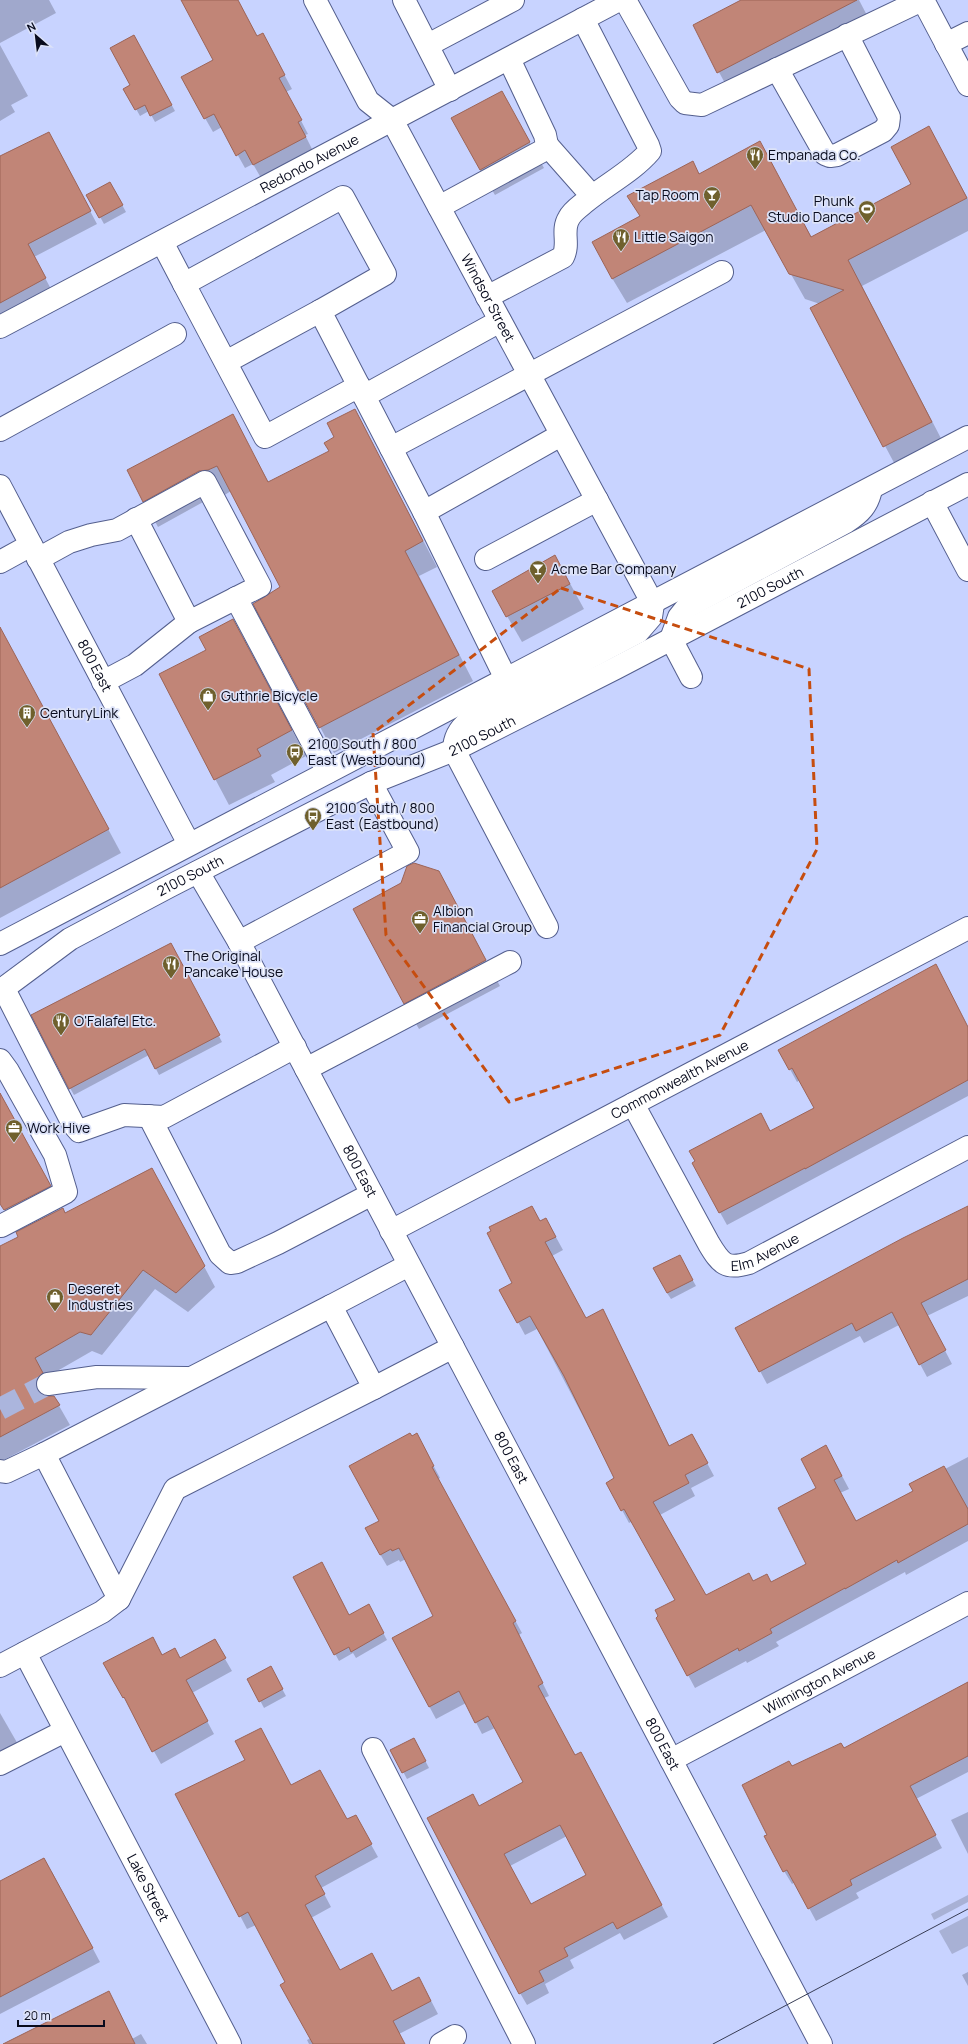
<svg xmlns="http://www.w3.org/2000/svg" width="968" height="2044" viewBox="0 0 968 2044" font-family="Manrope,sans-serif">
<style>
.green{fill:#a8b1d5}
.shadow{fill:#0003;fill-rule:evenodd}
.building{fill:#c18577;stroke:#9d6457;fill-rule:evenodd}
.lines{fill:none;stroke-linecap:round;stroke-linejoin:round}
.minor-tunnel{stroke:#abb5dd;stroke-width:22;stroke-dasharray:22 11;stroke-linecap:butt}
.minor-casing{stroke:#545f8e;stroke-width:24}
.major-casing{stroke:#545f8e;stroke-width:24}
.minor{stroke:#fff;stroke-width:22}
.major{stroke:#fff;stroke-width:22}
.tram{stroke:#383d55;stroke-width:1}
.marked{fill:none;stroke:#c64d0f;stroke-width:3;stroke-dasharray:8 5;stroke-linejoin:round}
.labels{text-anchor:middle;stroke-width:3.5;stroke-linejoin:round;paint-order:stroke}
.poi-label{font-size:14px;fill:#080b1d;stroke:#dce2f8;text-anchor:start}
.street-label{font-size:14px;fill:#080b1d;stroke:#dce2f8}
</style>
<rect width="100%" height="100%" fill="#c8d3ff"/>
<g class="green">
<polygon points="968,1895 968,1902 934,1920 931,1914"/>
<polygon points="968,1916 968,1946 952,1954 939,1931"/>
</g>
<g class="shadow">
<polygon points="0,0 49,0 56,13 0,43"/>
<polygon points="182,0 237,0 257,37 270,48 292,89 286,92 308,134 305,135 313,151 261,178 253,164 245,168 222,127 213,132 205,118 215,60"/>
<polygon points="743,0 859,0 872,25 733,98 694,26"/>
<polygon points="137,42 175,111 155,122 149,111 140,116 125,89 131,85"/>
<polygon points="0,45 28,96 11,105 15,112 0,121"/>
<polygon points="516,118 544,168 495,195 480,170"/>
<polygon points="929,128 968,199 968,231 862,286 946,448 899,472 811,308 820,304 805,299 766,230 627,303 612,278 641,217 692,162 700,175 760,143 812,238 912,184"/>
<polygon points="55,145 97,224 34,257 52,291 0,319 0,158"/>
<polygon points="110,183 126,212 104,224 88,195"/>
<polygon points="355,410 437,567 419,576 473,681 334,753 320,727 282,587 231,491 223,496 214,496 158,527 144,501 232,416 269,483 330,452 336,438"/>
<polygon points="555,556 584,609 522,642 507,616"/>
<polygon points="233,621 306,756 271,775 275,782 229,805 160,675 207,650"/>
<polygon points="0,628 121,853 0,918"/>
<polygon points="438,872 500,986 419,1029 404,1003"/>
<polygon points="174,950 222,1042 159,1075 149,1055 74,1095 70,1088"/>
<polygon points="968,1027 968,1096 727,1225 693,1164 761,1114 771,1132 815,1108 800,1080 797,1082 780,1051"/>
<polygon points="0,1094 61,1206 16,1230 0,1201"/>
<polygon points="163,1189 215,1287 188,1312 155,1289 102,1355 92,1351 45,1378 53,1394 50,1397 54,1397 70,1425 0,1462 0,1247 65,1214"/>
<polygon points="968,1207 968,1296 927,1316 952,1364 927,1377 899,1325 864,1343 860,1336 767,1384 760,1371"/>
<polygon points="546,1219 563,1250 552,1256 586,1319 603,1310 670,1447 699,1448 714,1476 691,1488 695,1496 660,1515 706,1596 753,1582 771,1583 807,1564 818,1489 833,1459 849,1489 840,1493 856,1522 914,1491 945,1469 968,1457 968,1541 906,1575 905,1572 776,1642 779,1646 747,1663 746,1661 695,1688 688,1675 677,1600 633,1521 629,1523 622,1510 616,1479 537,1329 525,1335 518,1322 513,1283 540,1222"/>
<polygon points="679,1256 696,1286 671,1299 667,1293"/>
<path d="M 423,1446 L 440,1478 L 438,1479 L 522,1633 L 519,1635 L 549,1696 L 544,1698 L 575,1756 L 587,1765 L 668,1917 L 624,1940 L 620,1933 L 570,1960 L 574,1968 L 545,1984 L 549,1993 L 527,2005 L 520,1993 L 479,1807 L 524,1783 L 495,1728 L 482,1734 L 466,1703 L 436,1719 L 393,1639 L 435,1617 L 406,1559 L 400,1562 L 399,1560 L 387,1566 L 380,1554 L 380,1522 ZM 567,1836 L 588,1875 L 531,1906 L 510,1866 Z"/>
<polygon points="294,1578 349,1616 372,1612 387,1640 356,1658 353,1653 339,1661"/>
<polygon points="153,1638 163,1656 180,1659 214,1640 232,1671 192,1693 214,1734 161,1764 105,1663"/>
<polygon points="270,1667 286,1696 264,1708 249,1679"/>
<polygon points="968,1682 968,1772 916,1799 942,1848 856,1893 859,1898 816,1921 795,1882 792,1884 784,1871 769,1835 792,1767 843,1749 933,1703"/>
<polygon points="0,1713 19,1746 0,1756"/>
<polygon points="417,1745 429,1768 407,1779 392,1751"/>
<polygon points="291,1786 347,1820 355,1816 378,1857 321,1888 331,1907 311,1918 340,1971 392,1992 426,1991 438,2014 399,2034 404,2044 309,2044 307,2040 311,2038 286,1982 256,1925 247,1929 177,1795"/>
<polygon points="968,1812 968,1854 951,1820"/>
<polygon points="52,1872 100,1962 0,2014 0,1882"/>
<polygon points="968,1972 968,1986 962,1975"/>
<polygon points="141,2034 147,2044 42,2044 132,2039"/>
</g>
<g class="building">
<polygon points="181,0 238,0 257,36 263,33 285,75 279,78 302,120 298,122 306,137 253,165 245,150 236,156 214,114 204,119 181,77 213,60"/>
<polygon points="741,0 857,0 717,73 693,25"/>
<polygon points="134,35 172,105 150,116 145,105 135,110 123,89 130,85 110,48"/>
<polygon points="502,91 530,142 480,170 451,118"/>
<polygon points="929,126 967,198 848,260 932,422 883,447 810,308 844,290 789,274 751,205 612,279 592,242 640,216 627,196 693,161 699,174 760,141 811,237 911,184 891,147"/>
<polygon points="49,132 91,211 28,244 46,278 0,303 0,156"/>
<polygon points="110,182 123,205 99,218 86,195"/>
<polygon points="355,409 423,541 405,551 459,655 319,728 253,604 280,587 217,466 208,470 199,471 143,502 127,470 233,414 268,482 329,451 324,443 334,437 327,423"/>
<polygon points="555,555 570,584 506,617 492,591"/>
<polygon points="233,619 292,730 257,749 261,756 214,780 159,674 206,650 199,637"/>
<polygon points="0,627 109,829 0,888"/>
<polygon points="414,863 439,871 486,960 404,1004 353,909 401,883 407,866"/>
<polygon points="171,943 220,1035 155,1069 145,1049 69,1089 31,1015"/>
<polygon points="936,964 968,1027 968,1080 805,1169 805,1168 719,1213 692,1163 695,1161 689,1151 761,1113 770,1131 814,1108 792,1068 789,1070 778,1050"/>
<polygon points="0,1093 51,1186 4,1210 0,1204"/>
<polygon points="152,1168 205,1266 176,1293 143,1270 91,1335 80,1332 35,1358 43,1373 36,1380 36,1385 38,1391 44,1396 54,1396 60,1405 0,1437 0,1246 18,1237 16,1232 63,1208 65,1213"/>
<polygon points="532,1206 540,1221 546,1218 556,1237 545,1242 586,1318 603,1309 669,1446 692,1434 708,1463 685,1475 689,1483 653,1502 706,1595 749,1573 753,1581 767,1574 771,1582 806,1564 778,1508 816,1488 801,1459 826,1445 842,1476 834,1480 856,1521 913,1491 909,1484 944,1466 968,1509 968,1524 898,1563 897,1560 845,1589 845,1588 770,1629 772,1633 739,1651 738,1648 687,1676 656,1618 658,1616 655,1610 675,1600 624,1509 621,1511 606,1483 614,1478 564,1376 530,1316 517,1323 499,1290 512,1283 487,1233 491,1231 489,1227"/>
<polygon points="968,1206 968,1279 921,1303 946,1350 919,1365 892,1312 856,1331 852,1323 759,1372 735,1328 903,1238"/>
<polygon points="680,1255 693,1280 667,1293 653,1268"/>
<path d="M 410,1433 L 412,1436 L 417,1433 L 434,1466 L 432,1467 L 516,1621 L 513,1623 L 543,1683 L 538,1686 L 575,1755 L 581,1752 L 662,1905 L 617,1929 L 613,1922 L 564,1948 L 568,1956 L 539,1971 L 544,1981 L 519,1994 L 427,1818 L 473,1794 L 479,1806 L 523,1782 L 488,1716 L 475,1723 L 459,1691 L 429,1707 L 392,1638 L 433,1616 L 399,1548 L 392,1551 L 391,1549 L 380,1555 L 365,1528 L 379,1521 L 349,1466 ZM 560,1825 L 586,1875 L 531,1904 L 504,1854 Z"/>
<polygon points="322,1562 349,1615 369,1604 384,1633 351,1652 349,1647 334,1655 293,1577"/>
<polygon points="153,1637 162,1655 175,1648 180,1658 215,1639 226,1658 186,1680 208,1721 152,1752 124,1697 123,1698 103,1663"/>
<polygon points="271,1666 283,1689 259,1702 247,1679"/>
<polygon points="968,1682 968,1756 910,1786 936,1835 850,1880 852,1885 808,1909 787,1870 783,1872 764,1836 767,1835 742,1785 789,1761 792,1766 841,1743 844,1748"/>
<polygon points="261,1728 291,1785 320,1770 347,1819 356,1815 372,1844 315,1876 325,1894 305,1905 340,1970 372,1953 392,1991 419,1977 431,2001 393,2021 405,2044 313,2044 280,1985 285,1982 248,1912 239,1917 175,1794 245,1760 235,1741"/>
<polygon points="414,1738 426,1761 402,1773 390,1750"/>
<polygon points="44,1858 93,1948 0,1997 0,1881"/>
<polygon points="109,1991 135,2044 3,2044"/>
</g>
<g class="lines">
<polyline class="minor-tunnel" points="0,1409 48,1384"/>
<g class="minor-casing">
<g id="minor">
<path id="s1" d="M 315,0 L 368,101 L 392,120 L 653,604"/>
<polyline points="404,0 450,90"/>
<polyline points="625,0 680,98 685,103 702,105 922,0"/>
<polyline points="923,0 968,85"/>
<polyline points="946,44 968,33"/>
<polyline points="428,45 513,0"/>
<polyline points="777,69 825,154 830,156 837,155 883,131 888,125 889,117 847,35"/>
<polyline points="547,145 592,196"/>
<polyline points="439,207 544,150 547,145 545,135 509,59"/>
<polyline points="162,242 184,284 343,197 385,274 320,311 364,396"/>
<polyline points="184,284 265,437 359,386"/>
<path d="M 487,297 L 563,257 C 570,243 561,231 569,218 C 572,212 579,207 584,203 C 605,185 632,172 650,151 L 648,145 L 583,19"/>
<polyline points="500,321 364,396 424,512 561,435"/>
<path id="s2" d="M 0,327 L 619,0"/>
<polyline points="226,362 320,311"/>
<polyline points="0,430 175,334"/>
<polyline points="391,448 722,272"/>
<path id="s3" d="M 0,486 L 189,844"/>
<polyline points="932,502 968,570"/>
<polyline points="424,512 506,679"/>
<polyline points="136,519 189,622"/>
<polyline points="38,559 69,542 91,535 117,530 205,482 260,586 189,622 135,665 103,682"/>
<polyline points="486,559 597,500"/>
<polyline points="0,562 31,545"/>
<polyline points="236,598 328,772"/>
<polyline points="671,639 691,677"/>
<polyline points="454,750 547,927"/>
<path id="s4" d="M 198,872 L 239,942 L 821,2044"/>
<polyline points="239,942 408,852 371,783"/>
<polyline points="4,989 73,1124 79,1131 124,1115 164,1117 295,1047"/>
<polyline points="0,1060 8,1071 55,1155 66,1192 1,1226 0,1225"/>
<polyline points="306,1069 510,962"/>
<path id="s5" d="M 633,1104 L 709,1244 C 721,1264 726,1270 749,1263 L 968,1147"/>
<polyline points="149,1116 220,1254 230,1263 237,1262 278,1243 372,1194"/>
<path id="s6" d="M 391,1231 L 968,928"/>
<polyline points="331,1306 409,1265"/>
<polyline points="48,1384 97,1377 187,1378"/>
<polyline points="374,1388 453,1347"/>
<polyline points="44,1454 119,1599"/>
<polyline points="0,1471 6,1472 44,1454 331,1306 374,1388 175,1489 119,1599 102,1612 0,1666"/>
<path id="s7" d="M 25,1653 L 230,2044"/>
<polyline points="373,1749 524,2044"/>
<path id="s8" d="M 671,1760 L 968,1603"/>
<polyline points="0,1764 65,1731"/>
<polyline points="441,2044 455,2036"/>
</g>
</g>
<g class="major-casing">
<g id="major">
<path d="M 671,639 L 679,617 L 687,607 L 846,522 C 860,513 868,505 871,489"/>
<path d="M 454,750 C 454,737 459,729 469,721 L 638,632 L 651,617 L 653,604"/>
<polyline points="0,944 968,437"/>
<path id="s9" d="M 0,991 L 70,939 L 170,886 L 371,783 L 454,750 L 616,668 L 968,484"/>
</g>
</g>
<use href="#minor" class="minor"/>
<use href="#major" class="major"/>
<polyline class="tram" points="713,2044 968,1909"/>
</g>
<path class="marked" d="M 561,588 L 809,669 L 817,849 L 720,1035 L 509,1102 L 386,935 L 373,733 Z"/>
<defs>
<g id="restaurant-pin" transform="scale(0.9)"><path d="M0 17L-7.5 6A9.5 9.5 0 1 1 7.5 6Z" fill="#6f602d" stroke="#dce2f8"/><path d="M-5-6h1v4h1v-4h1v4h1v-4h1v5L-1.5 .5V6h-2V.5L-5-1ZM5-6V6H3V1.5H1.5Q1.5-4 5-6Z" fill="#fff"/></g>
<g id="bar-pin" transform="scale(0.9)"><path d="M0 17L-7.5 6A9.5 9.5 0 1 1 7.5 6Z" fill="#6f602d" stroke="#dce2f8"/><path d="M-6-5H6L.8 .8V4.5H3.5V6h-7V4.5H-.8V.8Z" fill="#fff"/></g>
<g id="stadium-pin" transform="scale(0.9)"><path d="M0 17L-7.5 6A9.5 9.5 0 1 1 7.5 6Z" fill="#6f602d" stroke="#dce2f8"/><path d="M0-5a6.5 5 0 1 0 0 10a6.5 5 0 1 0 0-10ZM-3.5-1.8h7v3.6h-7Z" fill="#fff"/></g>
<g id="shop-pin" transform="scale(0.9)"><path d="M0 17L-7.5 6A9.5 9.5 0 1 1 7.5 6Z" fill="#6f602d" stroke="#dce2f8"/><path d="M-5-2.5h2.3a2.7 3.5 0 0 1 5.4 0H5L5.5 6h-11ZM-1.5-2.5h3a1.5 2.3 0 0 0-3 0Z" fill="#fff"/></g>
<g id="building-pin" transform="scale(0.9)"><path d="M0 17L-7.5 6A9.5 9.5 0 1 1 7.5 6Z" fill="#6f602d" stroke="#dce2f8"/><path d="M-4-6H4V6H1V3H-1V6H-4ZM-2.5-4.3h1.7v1.8h-1.7ZM.8-4.3h1.7v1.8H.8ZM-2.5-1h1.7V.8h-1.7ZM.8-1h1.7V.8H.8Z" fill="#fff"/></g>
<g id="bus-pin" transform="scale(0.9)"><path d="M0 17L-7.5 6A9.5 9.5 0 1 1 7.5 6Z" fill="#6f602d" stroke="#dce2f8"/><path d="M-5-6H5V4H4V6H2V4H-2V6H-4V4H-5ZM-3.5-4V0h7V-4ZM-3.5 1.2v1.5H-2V1.2ZM2 1.2v1.5H3.5V1.2Z" fill="#fff"/></g>
<g id="office-pin" transform="scale(0.9)"><path d="M0 17L-7.5 6A9.5 9.5 0 1 1 7.5 6Z" fill="#6f602d" stroke="#dce2f8"/><path d="M-6-3h4V-5.5h4V-3h4V5H-6ZM-1-4.5V-3h2v-1.5ZM-6 0V1H6V0Z" fill="#fff"/></g>
</defs>
<g fill-rule="evenodd">
<use href="#restaurant-pin" x="755" y="155"/>
<use href="#bar-pin" x="712" y="195"/>
<use href="#stadium-pin" x="867" y="209"/>
<use href="#restaurant-pin" x="621" y="237"/>
<use href="#bar-pin" x="538" y="569"/>
<use href="#shop-pin" x="208" y="696"/>
<use href="#building-pin" x="27" y="713"/>
<use href="#bus-pin" x="295" y="752"/>
<use href="#bus-pin" x="313" y="816"/>
<use href="#office-pin" x="420" y="919"/>
<use href="#restaurant-pin" x="171" y="964"/>
<use href="#restaurant-pin" x="61" y="1021"/>
<use href="#office-pin" x="14" y="1128"/>
<use href="#shop-pin" x="55" y="1297"/>
</g>
<g class="labels">
<g class="poi-label">
<text x="768" y="160">Empanada Co.</text>
<text x="699" y="200" text-anchor="end">Tap Room</text>
<text x="854" y="206" text-anchor="end">Phunk<tspan x="854" dy="16">Studio Dance</tspan></text>
<text x="634" y="242">Little Saigon</text>
<text x="551" y="574">Acme Bar Company</text>
<text x="221" y="701">Guthrie Bicycle</text>
<text x="40" y="718">CenturyLink</text>
<text x="308" y="749">2100 South / 800<tspan x="308" dy="16">East (Westbound)</tspan></text>
<text x="326" y="813">2100 South / 800<tspan x="326" dy="16">East (Eastbound)</tspan></text>
<text x="433" y="916">Albion<tspan x="433" dy="16">Financial Group</tspan></text>
<text x="184" y="961">The Original<tspan x="184" dy="16">Pancake House</tspan></text>
<text x="74" y="1026">O'Falafel Etc.</text>
<text x="27" y="1133">Work Hive</text>
<text x="68" y="1294">Deseret<tspan x="68" dy="16">Industries</tspan></text>
</g>
<g class="street-label">
<text dy="5" stroke="none"><textPath href="#s2" startOffset="350">Redondo Avenue</textPath></text>
<text dy="5" stroke="none"><textPath href="#s1" startOffset="347">Windsor Street</textPath></text>
<text dy="5" stroke="none"><textPath href="#s9" startOffset="871">2100 South</textPath></text>
<text dy="5" stroke="none"><textPath href="#s3" startOffset="203">800 East</textPath></text>
<text dy="5" stroke="none"><textPath href="#s9" startOffset="547">2100 South</textPath></text>
<text dy="5" stroke="none"><textPath href="#s9" startOffset="223">2100 South</textPath></text>
<text dy="5" stroke="none"><textPath href="#s6" startOffset="326">Commonwealth Avenue</textPath></text>
<text dy="5" stroke="none"><textPath href="#s4" startOffset="340">800 East</textPath></text>
<text dy="5" stroke="none"><textPath href="#s5" startOffset="228">Elm Avenue</textPath></text>
<text dy="5" stroke="none"><textPath href="#s4" startOffset="664">800 East</textPath></text>
<text dy="5" stroke="none"><textPath href="#s8" startOffset="168">Wilmington Avenue</textPath></text>
<text dy="5" stroke="none"><textPath href="#s4" startOffset="988">800 East</textPath></text>
<text dy="5" stroke="none"><textPath href="#s7" startOffset="265">Lake Street</textPath></text>
</g>
</g>
<g transform="translate(36 36) rotate(332)" stroke="#dce2f8" stroke-width="3" paint-order="stroke">
<path d="M0-3L7 15L0 10L-7 15Z" fill="#080b1d"/>
<text y="-6" font-size="11" font-weight="bold" text-anchor="middle" fill="#080b1d">N</text>
</g>
<path d="M18 2020v6h86v-6" fill="none" stroke="#080b1d" stroke-width="2"/>
<text x="24" y="2020" font-size="12" fill="#080b1d" stroke="#dce2f8" stroke-width="3" paint-order="stroke">20 m</text>
</svg>
